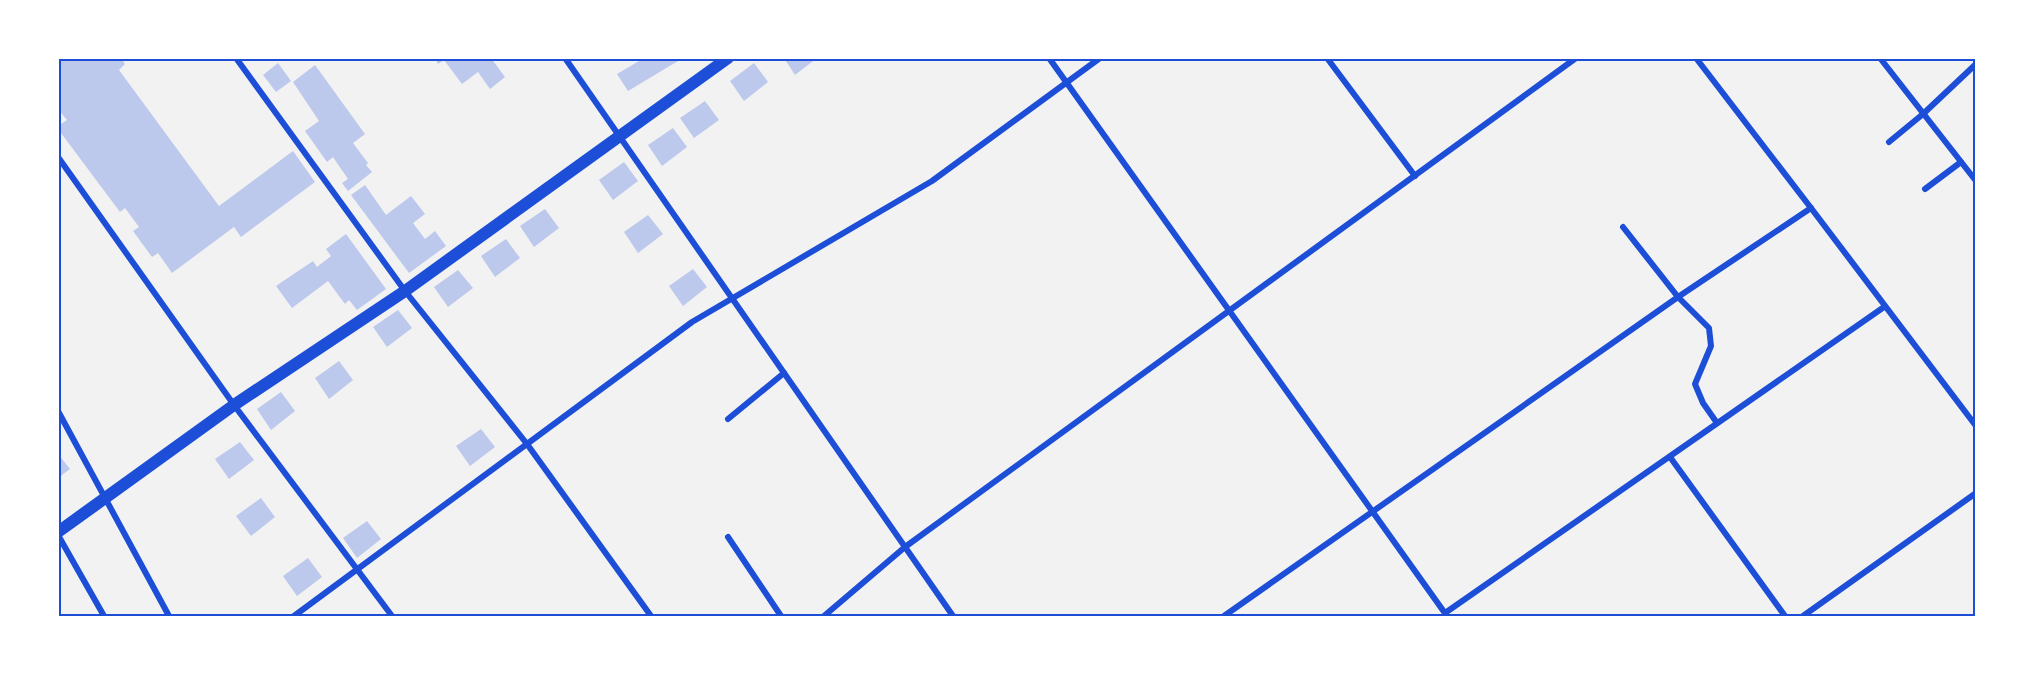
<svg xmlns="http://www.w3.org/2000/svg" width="2034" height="675" viewBox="0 0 2034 675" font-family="Arial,sans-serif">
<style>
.building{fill:#bdc9ec}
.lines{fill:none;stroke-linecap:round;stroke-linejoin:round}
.minor{stroke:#1d4ed8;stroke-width:6}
.primary{stroke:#1d4ed8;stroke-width:12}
.neatline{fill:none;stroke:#1d4ed8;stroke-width:2}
</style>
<rect width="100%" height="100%" fill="#f2f2f2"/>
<g class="building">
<polygon points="58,58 121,58 125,64 119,70 219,206 293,151 315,182 241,237 234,227 172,273 158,253 152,257 133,231 139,227 125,208 120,212 58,129 58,126 67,120 58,109"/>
<polygon points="435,58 491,58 505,77 490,89 478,72 462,84 444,60 438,64"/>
<polygon points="644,58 683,58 628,91 617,74"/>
<polygon points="784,58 817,58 795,75"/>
<polygon points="278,63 291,81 276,92 263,75"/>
<polygon points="754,63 768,82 744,101 730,81"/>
<polygon points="315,65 365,134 353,143 368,163 366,165 372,172 348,191 342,183 348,179 333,157 327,162 305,131 319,121 293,82"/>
<polygon points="705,101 719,120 694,138 680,118"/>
<polygon points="673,128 687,147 662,166 648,145"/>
<polygon points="624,162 638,181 613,200 599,180"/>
<polygon points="365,185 386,215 411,196 425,214 413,223 425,239 435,231 446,246 409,273 351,195"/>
<polygon points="545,209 559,228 534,247 520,226"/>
<polygon points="648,215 663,234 638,253 624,232"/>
<polygon points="346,234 386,289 357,310 349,300 345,304 328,281 292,308 276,286 313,261 317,267 331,256 326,249"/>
<polygon points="506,239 520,258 495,277 481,256"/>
<polygon points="693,269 707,287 683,306 669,286"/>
<polygon points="458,270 473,288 448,307 434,287"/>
<polygon points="398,310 412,328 387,347 373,327"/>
<polygon points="339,361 353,380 329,399 315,378"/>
<polygon points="281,392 295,411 271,430 257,409"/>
<polygon points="481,429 495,447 470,466 456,446"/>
<polygon points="240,442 254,460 229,479 215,459"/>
<polygon points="58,454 70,469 58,478"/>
<polygon points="261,498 275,517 251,536 236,516"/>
<polygon points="367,521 381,539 357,558 343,538"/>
<polygon points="308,558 322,577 297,596 283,576"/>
</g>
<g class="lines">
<g class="minor">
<polyline points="236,58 405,291 527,444 651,616"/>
<polyline points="565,58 953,616"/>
<polyline points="1049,58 1447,616"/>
<polyline points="1327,58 1415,176"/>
<polyline points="1696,58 1811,208 1976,426"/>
<polyline points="1880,58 1976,181"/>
<polyline points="1889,142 1923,114 1976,64"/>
<polyline points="58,157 234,405 392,616"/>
<polyline points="1925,189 1961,162"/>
<polyline points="1623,227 1678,297 1709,328 1711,346 1695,384 1703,403 1717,423"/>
<polyline points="58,411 169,616"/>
<polyline points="728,419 784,373"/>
<polyline points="1670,457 1785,616"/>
<polyline points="58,535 104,616"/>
<polyline points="728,537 781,616"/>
<polyline points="1445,613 1884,307"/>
<polyline points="294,616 692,322 932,181 1100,58"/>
<polyline points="824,616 905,547 1576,58"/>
<polyline points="1224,616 1678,297 1811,208"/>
<polyline points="1803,616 1976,493"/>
</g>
<polyline class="primary" points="58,532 234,405 405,291 728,58"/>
</g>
<rect width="2034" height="675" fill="none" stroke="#ffffff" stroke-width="120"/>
<rect x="60" y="60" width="1914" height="555" class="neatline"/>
</svg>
